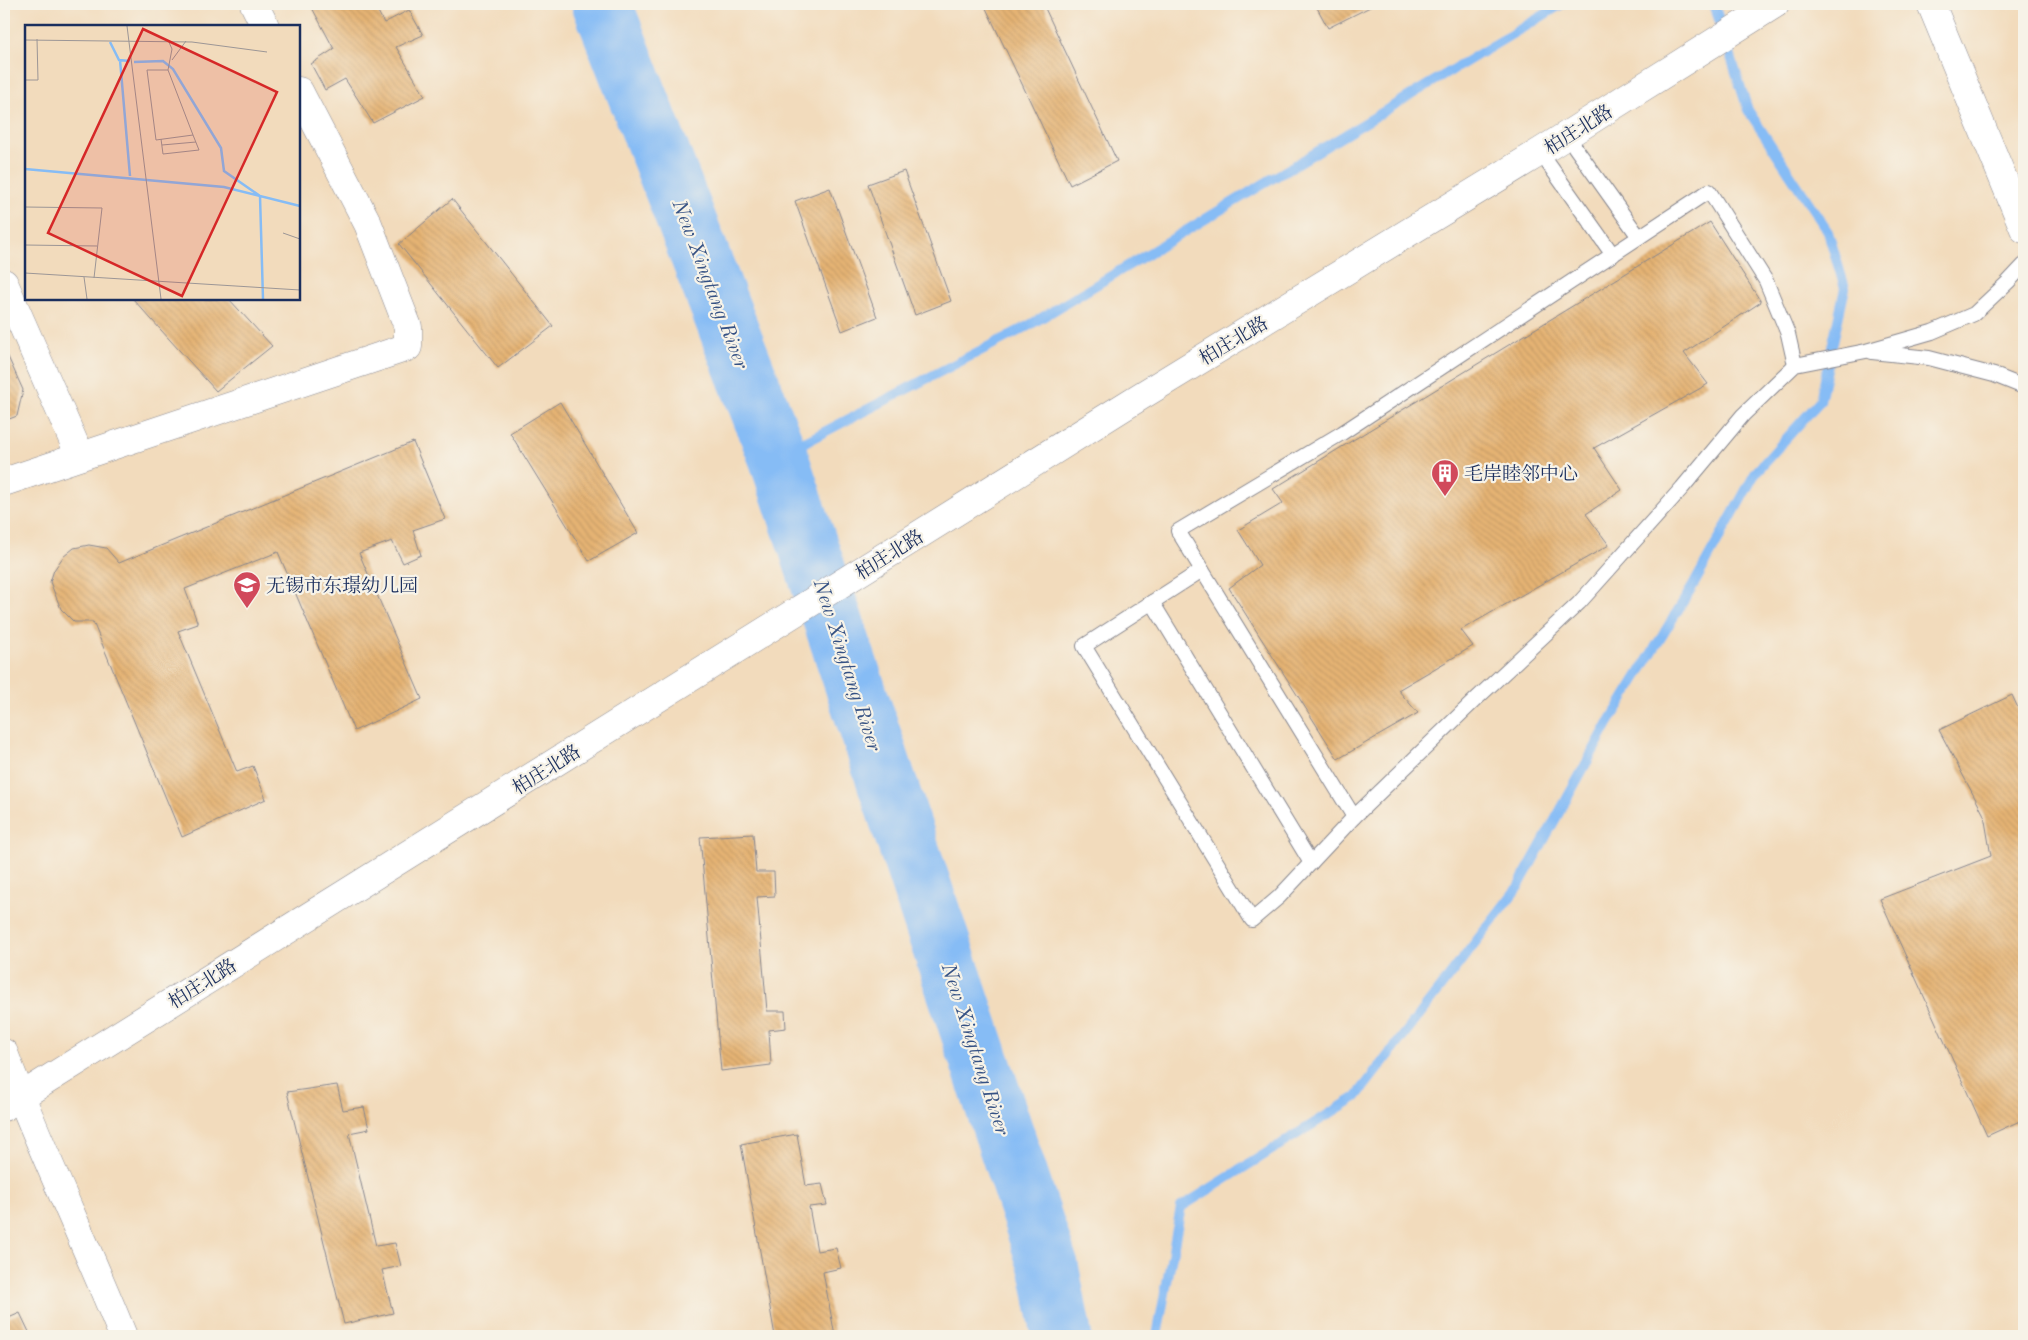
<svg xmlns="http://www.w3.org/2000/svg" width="2028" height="1340" viewBox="0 0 2028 1340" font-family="'Old Standard TT','Noto Serif SC',serif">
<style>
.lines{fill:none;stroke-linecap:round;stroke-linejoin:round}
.stream{stroke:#86bcf5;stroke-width:10}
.river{stroke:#86bcf5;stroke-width:60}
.building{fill:url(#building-back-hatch)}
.lane-casing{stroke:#86858d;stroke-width:16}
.street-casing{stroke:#86858d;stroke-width:29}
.secondary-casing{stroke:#86858d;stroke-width:29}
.lane{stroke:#fff;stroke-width:14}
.street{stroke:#fff;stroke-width:28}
.secondary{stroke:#fff;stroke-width:28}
.labels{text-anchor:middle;stroke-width:4.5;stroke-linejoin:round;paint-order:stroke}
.street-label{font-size:19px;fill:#1b2f5e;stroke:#f7f3e8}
.poi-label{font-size:19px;fill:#1b2f5e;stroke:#f7f3e8;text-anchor:start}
.water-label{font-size:20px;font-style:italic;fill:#365284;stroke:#f7f3e8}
.inset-river{fill:none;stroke:#86bcf5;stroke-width:2.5}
.inset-road{fill:none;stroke:#9c9696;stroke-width:1}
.view{fill:#d62828;fill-opacity:0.15;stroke:#d62828;stroke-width:2.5}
.inset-edge{fill:none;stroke:#1b2f5e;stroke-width:2.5}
</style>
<defs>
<pattern id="building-back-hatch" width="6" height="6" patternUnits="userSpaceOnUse" patternTransform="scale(1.25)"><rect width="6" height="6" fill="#e5b373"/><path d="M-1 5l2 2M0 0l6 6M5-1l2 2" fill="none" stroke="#c49a66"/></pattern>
</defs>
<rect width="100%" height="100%" fill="#f7f3e8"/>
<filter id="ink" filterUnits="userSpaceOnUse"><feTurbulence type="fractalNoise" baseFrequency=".02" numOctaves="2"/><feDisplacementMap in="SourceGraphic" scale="10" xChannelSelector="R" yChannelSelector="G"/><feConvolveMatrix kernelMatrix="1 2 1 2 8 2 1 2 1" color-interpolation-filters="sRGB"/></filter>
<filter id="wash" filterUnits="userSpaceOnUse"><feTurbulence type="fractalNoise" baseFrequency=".0096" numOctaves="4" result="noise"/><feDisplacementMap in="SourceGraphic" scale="20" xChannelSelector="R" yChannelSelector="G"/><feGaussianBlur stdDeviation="1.12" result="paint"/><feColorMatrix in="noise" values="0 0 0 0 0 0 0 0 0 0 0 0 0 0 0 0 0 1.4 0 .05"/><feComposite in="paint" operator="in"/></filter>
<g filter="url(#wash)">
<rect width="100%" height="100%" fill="#f2dbbc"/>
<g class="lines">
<g class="stream">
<polyline points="778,456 1028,326 1562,4"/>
<polyline points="1157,1336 1181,1207 1356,1097 1518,887 1608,724 1694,584 1756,472 1820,401 1845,288 1828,232 1748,110 1714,4"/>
</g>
<polyline class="river" points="602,4 778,456 1049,1268 1062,1336"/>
</g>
<g id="blocks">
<g class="building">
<polygon points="310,4 374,4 384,23 409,10 423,35 396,47 425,96 373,123 345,79 325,90 311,64 334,49"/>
<polygon points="984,4 1043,4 1117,161 1070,185"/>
<polygon points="1315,4 1376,4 1328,28"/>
<polygon points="904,171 951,301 915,315 868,184"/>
<polygon points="830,188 877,317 842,331 795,201"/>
<polygon points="452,199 553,326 498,368 399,244"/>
<polygon points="1710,222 1761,302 1684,353 1708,384 1594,448 1622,490 1586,514 1609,545 1461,630 1473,646 1398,690 1418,713 1338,759 1229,588 1260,565 1238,530 1283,503 1273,489"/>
<polygon points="133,299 229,299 272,346 216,391"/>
<polygon points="4,348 23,390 17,416 4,421"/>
<polygon points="560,402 638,533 589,561 510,433"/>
<polygon points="413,442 445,519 413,530 421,555 403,563 392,541 359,553 422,699 354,731 278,552 185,589 198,624 178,631 237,772 253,766 266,799 182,837 93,622 74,622 61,609 50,582 54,570 63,557 74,548 89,545 106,548 119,563"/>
<polygon points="2012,695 2024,721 2024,1119 1987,1136 1880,899 1991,856 1984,815 1939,730"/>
<polygon points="753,834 756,872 774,872 775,896 757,897 767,1011 785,1011 786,1028 769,1030 771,1065 721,1071 700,837"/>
<polygon points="337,1085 343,1110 364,1107 369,1129 349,1133 376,1246 395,1243 401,1266 382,1270 393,1313 344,1324 287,1092"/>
<polygon points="797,1134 806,1186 822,1184 827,1205 809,1207 817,1251 836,1248 841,1268 823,1272 835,1336 775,1336 741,1144"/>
<polygon points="20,1313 30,1334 23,1336 4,1336 4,1320"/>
</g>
</g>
</g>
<g filter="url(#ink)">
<use href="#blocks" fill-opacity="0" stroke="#86858d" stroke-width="1"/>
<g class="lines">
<g class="lane-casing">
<g id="lane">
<polyline points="1567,136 1639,237"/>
<polyline points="1540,152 1613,255"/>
<polyline points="1872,352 1929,358 1994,375 2024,387"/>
<polyline points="1795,365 1788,334 1766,281 1709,191 1342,433 1178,531 1354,817 1475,700 1579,603 1682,488 1743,415 1795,365 1866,351 1932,332 1974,314 2008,282 2024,265"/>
<polyline points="1202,570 1084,646 1252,920 1279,897 1354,817"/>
<polyline points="1152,602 1311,863"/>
</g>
</g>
<g class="street-casing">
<g id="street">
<polyline points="254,4 265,26"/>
<polyline points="1931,4 2024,229"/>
<polyline points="4,283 80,456"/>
<polyline points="4,482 408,347 408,327 368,224 299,91"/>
<path d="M 4,1053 C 40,1149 85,1241 123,1336"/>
</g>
</g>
<g class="secondary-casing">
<polyline id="secondary" points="4,1107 1141,396 1540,152 1775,4"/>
</g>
<use href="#lane" class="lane"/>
<use href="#street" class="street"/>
<use href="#secondary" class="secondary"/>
</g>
</g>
<defs>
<g id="building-pin" transform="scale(1.4375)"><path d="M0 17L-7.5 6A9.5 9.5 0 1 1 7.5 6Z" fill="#d1495b" stroke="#f7f3e8"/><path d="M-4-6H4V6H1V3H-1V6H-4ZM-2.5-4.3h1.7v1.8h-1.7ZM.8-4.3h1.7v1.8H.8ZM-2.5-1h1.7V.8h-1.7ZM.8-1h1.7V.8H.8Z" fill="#fff"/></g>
<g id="school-pin" transform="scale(1.4375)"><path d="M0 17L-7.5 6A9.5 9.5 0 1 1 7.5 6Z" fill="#d1495b" stroke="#f7f3e8"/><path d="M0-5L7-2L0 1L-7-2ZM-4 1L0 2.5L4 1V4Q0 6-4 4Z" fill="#fff"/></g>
</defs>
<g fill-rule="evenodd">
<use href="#building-pin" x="1445" y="473"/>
<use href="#school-pin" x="247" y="585"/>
</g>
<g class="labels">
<g class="street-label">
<text transform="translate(1578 129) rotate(-32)" y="7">柏庄北路</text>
<text transform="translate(1233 340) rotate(-31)" y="7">柏庄北路</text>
<text transform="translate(889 554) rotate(-32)" y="7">柏庄北路</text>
<text transform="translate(546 769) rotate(-32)" y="7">柏庄北路</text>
<text transform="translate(202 983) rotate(-32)" y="7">柏庄北路</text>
</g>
<g class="poi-label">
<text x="1464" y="480">毛岸睦邻中心</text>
<text x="266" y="592">无锡市东璟幼儿园</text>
</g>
<g class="water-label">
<text transform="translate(711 284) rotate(69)" y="7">New Xingtang River</text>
<text transform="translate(848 665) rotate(72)" y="7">New Xingtang River</text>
<text transform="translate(976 1049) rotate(72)" y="7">New Xingtang River</text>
</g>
</g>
<g transform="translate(25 25)">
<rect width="275" height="275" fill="#f2dbbc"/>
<path class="inset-river" d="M 85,17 L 94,35 L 105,36M 95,35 L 105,151M 109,37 L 138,36 L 148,44 L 196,123 L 199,146 L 235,171M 0,144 L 199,162 L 275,181M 235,171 L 238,274"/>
<path class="inset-road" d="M 102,1 L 136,274M 0,15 L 167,17 L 242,27M 143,15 L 147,24 L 143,45 L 168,110 L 131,115 L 122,45 L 143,45M 147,35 L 161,16M 0,55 L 13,55 L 12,14M 136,114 L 138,129 L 174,125 L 168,110M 137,120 L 171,117M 0,182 L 77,183 L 69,253M 258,208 L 275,214M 0,220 L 72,221M 0,248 L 275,265M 59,252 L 62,274"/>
<path class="view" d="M 118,4 L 252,67 L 157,271 L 23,208 Z"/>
<rect width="275" height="275" class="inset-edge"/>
</g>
<rect width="2028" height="1340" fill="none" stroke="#f7f3e8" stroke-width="20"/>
</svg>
